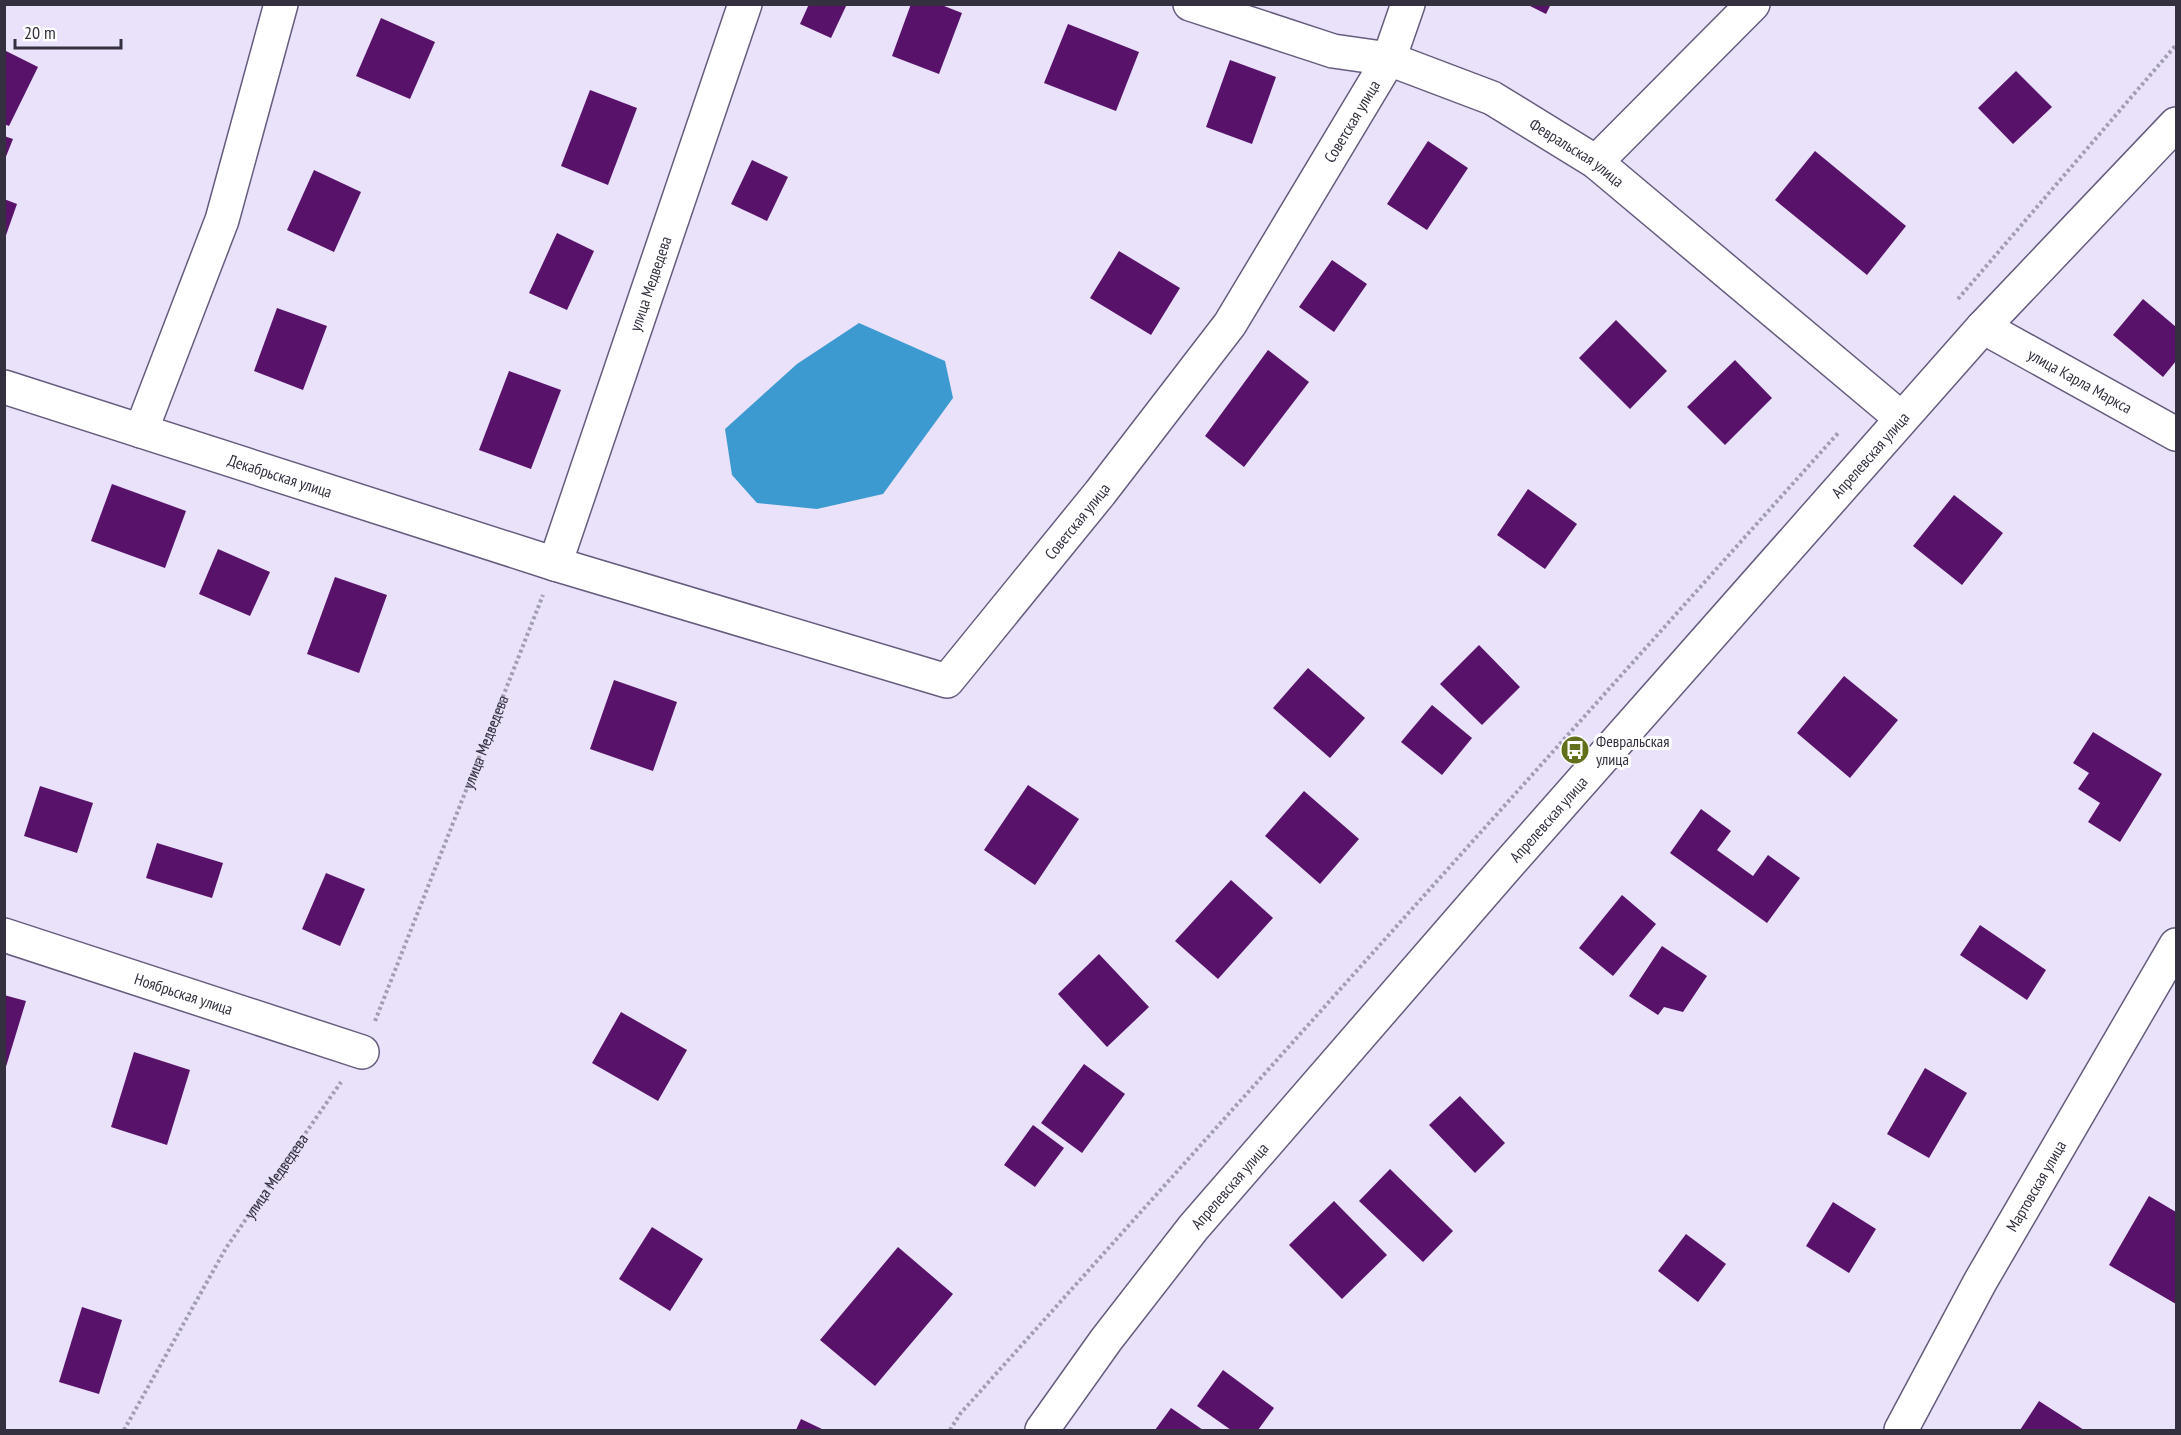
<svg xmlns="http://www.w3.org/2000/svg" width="2181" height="1435" viewBox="0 0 2181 1435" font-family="'PT Sans Narrow',sans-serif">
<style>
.water{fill:#3d9ad0}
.building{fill:#58126a}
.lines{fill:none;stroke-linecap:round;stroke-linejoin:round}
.minor-casing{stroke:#665c7e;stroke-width:36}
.path{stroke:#a39db2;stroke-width:4;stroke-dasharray:3 3;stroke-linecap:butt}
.minor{stroke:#fff;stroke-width:33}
.labels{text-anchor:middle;stroke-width:6;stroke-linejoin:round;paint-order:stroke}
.street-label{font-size:16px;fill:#34303f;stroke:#fff}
.poi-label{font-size:16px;fill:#34303f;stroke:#fff;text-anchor:start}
</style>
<rect width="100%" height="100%" fill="#e9e2fa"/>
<polygon class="water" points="859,323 945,361 953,398 883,494 817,509 757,503 732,475 725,429 797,364"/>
<g class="building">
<polygon points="809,4 847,4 831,38 800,24"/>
<polygon points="911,4 939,4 962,13 939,74 892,56"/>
<polygon points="1526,4 1551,4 1546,14"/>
<polygon points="381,18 435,42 410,99 356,76"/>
<polygon points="1068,24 1139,52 1116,111 1044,83"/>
<polygon points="4,50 38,67 9,126 4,124"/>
<polygon points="1230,60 1276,77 1252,144 1206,127"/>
<polygon points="2016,71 2052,107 2013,144 1978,108"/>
<polygon points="590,90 637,108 608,185 561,166"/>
<polygon points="4,136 13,139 5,159 4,159"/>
<polygon points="1428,141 1468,168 1427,230 1387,204"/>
<polygon points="1815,151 1906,226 1867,275 1775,200"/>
<polygon points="752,160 788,177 767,221 731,204"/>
<polygon points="314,170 361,192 334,252 287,230"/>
<polygon points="4,199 17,204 5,238 4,238"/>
<polygon points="557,233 594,251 567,310 529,293"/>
<polygon points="1119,251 1180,288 1151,335 1090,298"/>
<polygon points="1332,260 1367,284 1334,332 1299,307"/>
<polygon points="2143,299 2176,327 2176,361 2163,377 2113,335"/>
<polygon points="277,308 327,326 303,390 254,371"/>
<polygon points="1616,320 1667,371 1630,409 1579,358"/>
<polygon points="1268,350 1309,382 1244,467 1205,436"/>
<polygon points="1735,360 1772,398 1725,445 1687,407"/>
<polygon points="509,371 561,390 531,469 479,450"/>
<polygon points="112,484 186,511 165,568 91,541"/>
<polygon points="1528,489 1577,524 1545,569 1497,535"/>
<polygon points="1954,495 2003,533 1962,585 1913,546"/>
<polygon points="218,549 270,572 250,616 199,594"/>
<polygon points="335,577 387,595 359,673 307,654"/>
<polygon points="1479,645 1520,687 1482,725 1440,684"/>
<polygon points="1308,668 1365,718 1330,758 1273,708"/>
<polygon points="1844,676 1898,720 1850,778 1797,733"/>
<polygon points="614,680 677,702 653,771 590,749"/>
<polygon points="1432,705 1472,738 1442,775 1401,742"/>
<polygon points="2093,732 2162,774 2120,842 2088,822 2100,803 2078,789 2089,773 2073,763"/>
<polygon points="1028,785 1079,819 1035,885 984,850"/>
<polygon points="40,786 93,803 77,853 24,836"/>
<polygon points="1304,791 1359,839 1320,884 1265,836"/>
<polygon points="1701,809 1731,831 1717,850 1753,876 1768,855 1800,878 1767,923 1670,853"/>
<polygon points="157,843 223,863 212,898 146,878"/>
<polygon points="326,873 365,889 340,946 302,929"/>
<polygon points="1231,880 1273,918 1218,979 1175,941"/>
<polygon points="1622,895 1656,924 1613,976 1579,948"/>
<polygon points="1980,925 2046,970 2027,1000 1960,955"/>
<polygon points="1662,946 1707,976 1683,1012 1664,1007 1658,1015 1629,996"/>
<polygon points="1099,954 1149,1007 1107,1047 1058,994"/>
<polygon points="4,995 26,1001 5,1070 4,1070"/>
<polygon points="621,1012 687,1050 658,1101 592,1063"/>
<polygon points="134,1052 190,1070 167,1145 111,1127"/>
<polygon points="1084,1064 1125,1094 1082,1153 1041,1123"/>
<polygon points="1925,1068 1967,1093 1929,1158 1887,1134"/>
<polygon points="1460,1096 1505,1143 1475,1173 1429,1125"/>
<polygon points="1033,1125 1064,1148 1035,1187 1004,1165"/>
<polygon points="1390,1169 1453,1231 1423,1262 1359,1201"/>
<polygon points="2149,1196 2176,1212 2176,1304 2109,1265"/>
<polygon points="1334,1201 1387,1255 1342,1299 1289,1245"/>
<polygon points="1833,1202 1876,1229 1849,1273 1806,1246"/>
<polygon points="652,1227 703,1259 670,1311 619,1279"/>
<polygon points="1686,1234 1726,1264 1698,1302 1658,1271"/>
<polygon points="898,1247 953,1294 875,1386 820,1340"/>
<polygon points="82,1307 122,1320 99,1394 59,1382"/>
<polygon points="1223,1370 1274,1408 1258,1430 1231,1430 1197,1406"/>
<polygon points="2039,1401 2084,1430 2020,1430"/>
<polygon points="1171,1408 1203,1430 1155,1430"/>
<polygon points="801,1419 824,1430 796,1430"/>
</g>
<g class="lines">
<g class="minor-casing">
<g id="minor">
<path id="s3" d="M 1190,4 L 1333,51 L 1389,59 L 1492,98 L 1596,162 L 1901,418"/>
<polyline points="1596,162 1753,4"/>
<path id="s4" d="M 1983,327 L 2176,434"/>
<path id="s5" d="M 4,387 L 555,564 L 947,681 L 1100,493 L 1230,324 L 1389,59 L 1408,4"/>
<polyline points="141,431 222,220 281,4"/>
<path id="s6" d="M 555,564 L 745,4"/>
<path id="s7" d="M 4,935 L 362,1052"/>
<path id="s8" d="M 1042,1430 L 1106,1340 L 1193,1228 L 1506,867 L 1983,327 L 2176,124"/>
<path id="s9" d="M 1901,1430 L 1980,1282 L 2176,945"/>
</g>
</g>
<g class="path">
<polyline points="1958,299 2176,45"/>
<path id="s1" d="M 375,1021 L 543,595"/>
<path id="s2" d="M 124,1430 L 226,1248 L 341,1082"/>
<polyline points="950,1430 960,1414 1839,432"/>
</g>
<use href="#minor" class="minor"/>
</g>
<defs>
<g id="bus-disc" transform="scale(1.5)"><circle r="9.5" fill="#63701b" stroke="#fff"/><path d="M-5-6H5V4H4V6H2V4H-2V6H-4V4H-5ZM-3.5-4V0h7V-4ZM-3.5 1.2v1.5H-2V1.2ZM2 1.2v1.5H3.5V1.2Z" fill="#fff"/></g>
</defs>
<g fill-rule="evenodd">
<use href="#bus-disc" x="1575" y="750"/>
</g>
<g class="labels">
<g class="street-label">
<text dy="6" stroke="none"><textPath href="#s5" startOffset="1680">Советская улица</textPath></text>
<text dy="6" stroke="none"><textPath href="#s3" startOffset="418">Февральская улица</textPath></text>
<text dy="6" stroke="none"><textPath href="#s6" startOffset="296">улица Медведева</textPath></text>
<text dy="6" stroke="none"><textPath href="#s4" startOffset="111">улица Карла Маркса</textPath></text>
<text dy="6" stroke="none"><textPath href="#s8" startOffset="1280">Апрелевская улица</textPath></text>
<text dy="6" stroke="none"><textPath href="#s5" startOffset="290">Декабрьская улица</textPath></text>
<text dy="6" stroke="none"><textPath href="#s5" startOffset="1194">Советская улица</textPath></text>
<text dy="6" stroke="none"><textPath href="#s1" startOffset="300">улица Медведева</textPath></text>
<text dy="6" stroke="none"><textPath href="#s8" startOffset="794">Апрелевская улица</textPath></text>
<text dy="6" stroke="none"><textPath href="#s7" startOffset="189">Ноябрьская улица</textPath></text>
<text dy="6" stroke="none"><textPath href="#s2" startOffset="296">улица Медведева</textPath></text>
<text dy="6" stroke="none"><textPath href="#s9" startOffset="279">Мартовская улица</textPath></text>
<text dy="6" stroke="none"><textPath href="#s8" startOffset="308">Апрелевская улица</textPath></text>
</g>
<g class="poi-label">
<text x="1596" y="747">Февральская<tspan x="1596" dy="18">улица</tspan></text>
</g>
</g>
<rect width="2181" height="1435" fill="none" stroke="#34303f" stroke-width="12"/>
<path d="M15 39v9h106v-9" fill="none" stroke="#34303f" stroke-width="3"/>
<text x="24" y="39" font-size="18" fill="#34303f" stroke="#ffffff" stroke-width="4.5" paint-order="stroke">20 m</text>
</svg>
